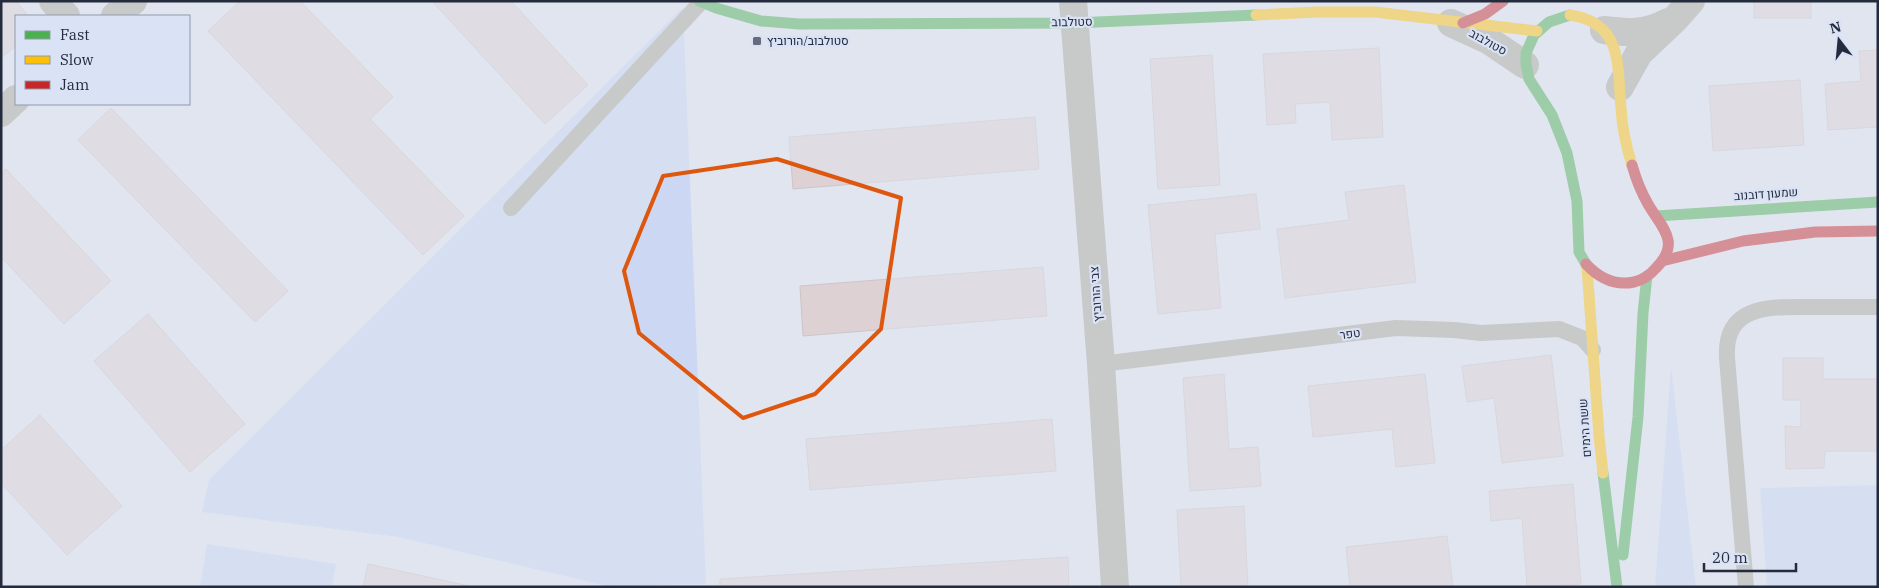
<svg xmlns="http://www.w3.org/2000/svg" width="1879" height="588" viewBox="0 0 1879 588" font-family="'IBM Plex Serif',Heebo,serif">
<style>
.green{fill:#cbd7f3}
.building{fill:#ded1d3;stroke:#cdc5c8}
.lines{fill:none;stroke-linecap:round;stroke-linejoin:round}
.lane{stroke:#aba699;stroke-width:16}
.street{stroke:#aba699;stroke-width:28}
.fast{stroke:#4caf50;stroke-width:11}
.slow{stroke:#ffc107;stroke-width:11}
.jam{stroke:#c62828;stroke-width:11}
.marked{fill:none;stroke:#de570e;stroke-width:4;stroke-linejoin:round}
.poi-dot{fill:#666c7c;stroke:#dae2f6;stroke-width:2}
.labels{text-anchor:middle;stroke-width:4.5;stroke-linejoin:round;paint-order:stroke}
.street-label{font-size:12px;fill:#242b3d;stroke:#dae2f6}
.poi-label{font-size:12px;fill:#242b3d;stroke:#dae2f6;text-anchor:start}
</style>
<rect width="100%" height="100%" fill="#e0e5f0"/>
<g class="green">
<polygon points="683,7 706,584 607,586 398,537 202,512 209,480"/>
<polygon points="1671,366 1696,587 1655,587"/>
<polygon points="1878,485 1878,587 1767,587 1760,488"/>
<polygon points="207,544 336,564 332,587 200,587"/>
</g>
<g class="building">
<polygon points="1,1 16,1 28,16 16,16 16,46 1,58"/>
<polygon points="240,1 300,1 393,97 370,119 464,216 423,255 208,31"/>
<polygon points="432,1 511,1 588,85 545,124"/>
<rect x="1754" y="1" width="57" height="17"/>
<polygon points="1379,48 1383,137 1332,140 1330,102 1295,104 1296,123 1267,125 1263,54"/>
<polygon points="1878,50 1878,127 1828,130 1825,84 1861,81 1859,51"/>
<polygon points="1212,55 1220,185 1158,189 1150,59"/>
<polygon points="1800,80 1804,145 1713,151 1709,86"/>
<polygon points="111,108 288,291 255,322 78,140"/>
<polygon points="1035,117 1039,169 793,189 789,137"/>
<polygon points="6,169 111,281 64,324 1,257 1,173"/>
<polygon points="1404,185 1416,282 1285,298 1277,229 1349,220 1345,192"/>
<polygon points="1256,194 1260,229 1215,234 1221,308 1158,314 1148,205"/>
<polygon points="1043,267 1047,316 803,336 800,286"/>
<polygon points="148,314 245,424 190,472 94,361"/>
<polygon points="1551,355 1563,456 1502,463 1494,398 1467,402 1462,366"/>
<polygon points="1783,358 1823,358 1823,379 1878,379 1878,451 1825,451 1824,468 1786,469 1785,426 1801,427 1801,400 1783,400"/>
<polygon points="1224,374 1229,449 1258,447 1261,486 1190,491 1183,378"/>
<polygon points="1425,374 1435,463 1396,467 1392,429 1313,437 1308,386"/>
<polygon points="40,415 122,506 67,555 1,483 1,450"/>
<polygon points="1052,419 1056,471 810,490 806,439"/>
<polygon points="1573,484 1581,584 1527,587 1522,518 1491,521 1489,491"/>
<polygon points="1244,506 1248,587 1181,587 1177,510"/>
<polygon points="1447,536 1453,587 1350,587 1346,547"/>
<polygon points="1068,557 1069,587 720,587 720,579"/>
<polygon points="368,564 474,587 363,587"/>
</g>
<g class="lines">
<g class="lane">
<polyline points="511,208 701,2"/>
<polyline points="1101,364 1396,328 1454,330 1481,333 1559,329 1582,338 1593,350"/>
<path d="M 1746,587 L 1727,358 C 1724,303 1772,307 1813,307 C 1834,307 1856,307 1878,307"/>
</g>
<g class="street">
<polyline points="53,1 66,16"/>
<polyline points="1073,1 1101,364 1115,587"/>
<polyline points="115,16 133,1"/>
<polyline points="1451,23 1488,40 1525,65"/>
<path d="M 1604,30 C 1627,33 1647,34 1668,22"/>
<polyline points="1620,87 1639,53 1676,18 1691,1"/>
<polyline points="1,113 16,99"/>
</g>
<g class="fast">
<polyline points="699,1 716,8 761,21 799,24 1075,23 1256,15"/>
<polyline points="1570,15 1549,22 1534,35 1526,53 1526,64 1529,79 1552,115 1567,153 1577,201 1579,252 1586,264"/>
<polyline points="1656,216 1878,202"/>
<polyline points="1603,473 1617,587"/>
<polyline points="1623,555 1638,417 1643,313 1647,276"/>
</g>
<g class="slow">
<polyline points="1256,15 1317,12 1375,12 1537,31"/>
<path d="M 1570,15 C 1624,23 1617,67 1621,108 C 1622,128 1626,146 1632,165"/>
<polyline points="1587,267 1599,436 1603,473"/>
</g>
<g class="jam">
<polyline points="1463,23 1485,14 1503,1"/>
<polyline points="1662,261 1743,241 1815,232 1878,231"/>
<path d="M 1586,264 C 1599,278 1615,286 1634,282 C 1643,280 1650,275 1656,268 C 1682,242 1661,227 1648,204 C 1641,192 1636,179 1632,165"/>
</g>
</g>
<path d="M0 0H1879V588H0ZM 777,159 L 901,198 L 881,329 L 815,394 L 743,418 L 639,333 L 624,271 L 663,176 Z" fill="#e0e5f0" fill-opacity=".55" fill-rule="evenodd"/>
<path class="marked" d="M 777,159 L 901,198 L 881,329 L 815,394 L 743,418 L 639,333 L 624,271 L 663,176 Z"/>
<rect class="poi-dot" x="752" y="36" width="10" height="10" rx="2.5"/>
<g class="labels">
<g class="street-label">
<text transform="translate(1072 22) rotate(-1)" y="4">סטולבוב</text>
<text transform="translate(1488 42) rotate(29)" y="4">סטולבוב</text>
<text transform="translate(1766 194) rotate(-4)" y="4">שמעון דובנוב</text>
<text transform="translate(1096 294) rotate(-94)" y="4">צבי הורוביץ</text>
<text transform="translate(1350 334) rotate(-7)" y="4">טפר</text>
<text transform="translate(1585 428) rotate(-94)" y="4">ששת הימים</text>
</g>
<g class="poi-label">
<text x="767" y="45">סטולבוב/הורוביץ</text>
</g>
</g>
<rect width="1879" height="588" fill="none" stroke="#242b3d" stroke-width="5"/>
<rect x="15" y="15" width="175" height="90" fill="#dae2f6" stroke="#9199ac"/>
<rect x="25" y="31" width="25" height="8" fill="#4caf50" stroke="#9199ac"/>
<text x="60" y="40" font-size="15" fill="#242b3d">Fast</text>
<rect x="25" y="56" width="25" height="8" fill="#ffc107" stroke="#9199ac"/>
<text x="60" y="65" font-size="15" fill="#242b3d">Slow</text>
<rect x="25" y="81" width="25" height="8" fill="#c62828" stroke="#9199ac"/>
<text x="60" y="90" font-size="15" fill="#242b3d">Jam</text>
<g transform="translate(1839 40) rotate(344)" stroke="#dae2f6" stroke-width="4" paint-order="stroke">
<path d="M0-4L9 19L0 12L-9 19Z" fill="#242b3d"/>
<text y="-8" font-size="14" font-weight="bold" text-anchor="middle" fill="#242b3d">N</text>
</g>
<path d="M1704 563v8h92v-8" fill="none" stroke="#242b3d" stroke-width="2.5"/>
<text x="1712" y="563" font-size="15" fill="#242b3d" stroke="#dae2f6" stroke-width="4" paint-order="stroke">20 m</text>
</svg>
